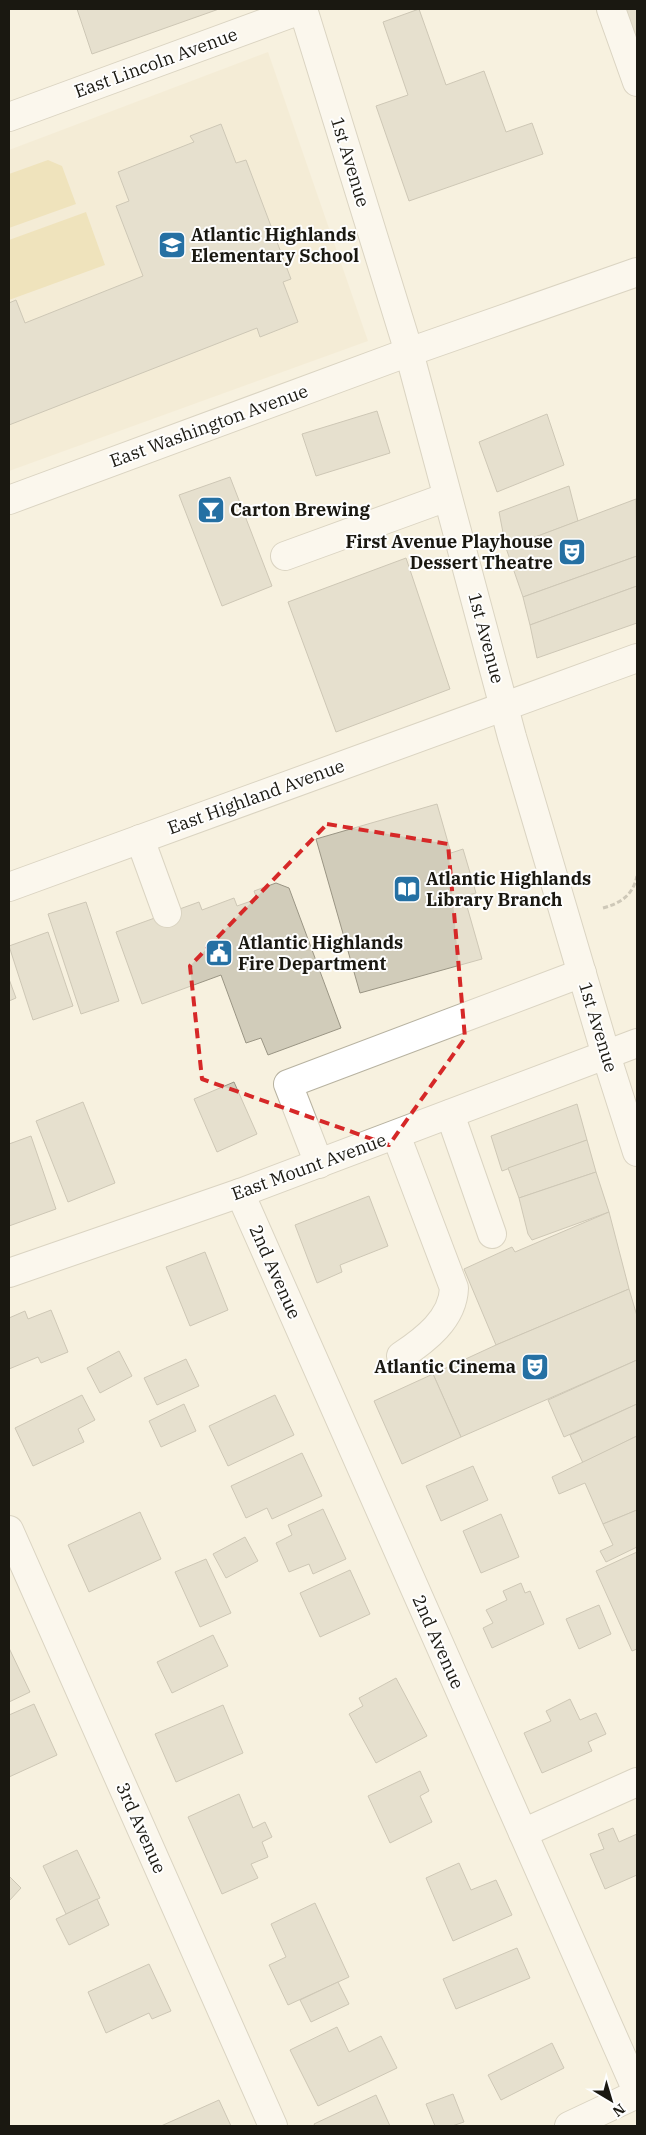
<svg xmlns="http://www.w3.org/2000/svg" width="646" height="2135" viewBox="0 0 646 2135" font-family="'IBM Plex Serif',serif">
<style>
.built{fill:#efe7cd}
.green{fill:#e5d293}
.building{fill:#d1ccba;stroke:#9a9584}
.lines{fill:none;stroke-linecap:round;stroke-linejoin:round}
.minor-casing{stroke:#b7b2a0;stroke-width:30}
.path{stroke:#9c988a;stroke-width:3;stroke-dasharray:5 2.5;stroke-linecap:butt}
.minor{stroke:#fff;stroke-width:28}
.marked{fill:none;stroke:#d62828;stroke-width:4;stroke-dasharray:10 6;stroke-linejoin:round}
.labels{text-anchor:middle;stroke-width:4;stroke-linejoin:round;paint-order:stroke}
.street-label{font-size:18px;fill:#1a1811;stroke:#fefefe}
.poi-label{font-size:18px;font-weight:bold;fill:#1a1811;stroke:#fefefe;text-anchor:start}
</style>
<rect width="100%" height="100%" fill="#f7f1df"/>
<polygon class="built" points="268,52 368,341 9,471 9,150"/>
<g class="green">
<polygon points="48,160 62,166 76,204 9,228 9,174"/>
<polygon points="86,212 105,265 9,300 9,240"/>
</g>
<g class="building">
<polygon points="77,9 219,9 92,54"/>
<polygon points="419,9 446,85 484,71 506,132 532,123 543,154 409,201 376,106 408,95 383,22"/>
<polygon points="625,9 637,9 637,42"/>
<polygon points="221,124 236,163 246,160 291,279 283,282 298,322 260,337 257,328 9,425 9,303 16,300 25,323 143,276 116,206 129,201 118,172 194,142 190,136"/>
<polygon points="377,411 390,453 316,476 302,434"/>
<polygon points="547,414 564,465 497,492 479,442"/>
<polygon points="230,477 272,586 222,606 179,495"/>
<polygon points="569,486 578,521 506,548 499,512"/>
<polygon points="636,499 637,556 523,597 506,548"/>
<polygon points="637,556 637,586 530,625 523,597"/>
<polygon points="406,558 450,689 336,732 288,602"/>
<polygon points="637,586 637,623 537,658 530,625"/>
<polygon points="437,804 451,853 463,849 476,893 464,896 482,959 360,993 316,839"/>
<polygon points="276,883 289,888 341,1028 268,1055 261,1038 246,1043 221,975 142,1004 116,932 199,902 202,910 234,898 237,906 257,899 254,891"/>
<polygon points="86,902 119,1001 81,1014 48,914"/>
<polygon points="48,932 73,1006 33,1020 9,946"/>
<polygon points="9,979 16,998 9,1001"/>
<polygon points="234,1082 257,1134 217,1152 194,1099"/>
<polygon points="83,1102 115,1183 68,1202 36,1121"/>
<polygon points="577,1104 587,1140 502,1171 491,1136"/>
<polygon points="31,1136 56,1209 9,1226 9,1144"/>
<polygon points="587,1140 596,1172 519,1198 508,1168"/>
<polygon points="596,1172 609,1212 532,1240 528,1234 519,1198"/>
<polygon points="369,1196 388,1246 340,1265 342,1272 317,1283 295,1225"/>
<polygon points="609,1212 629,1289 496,1345 464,1269 512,1247 515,1252"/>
<polygon points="205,1252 228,1310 190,1326 166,1267"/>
<polygon points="629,1289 637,1316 637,1360 461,1437 433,1374 496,1345"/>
<polygon points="51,1310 68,1352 41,1363 38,1357 9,1369 9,1318 25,1311 28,1319"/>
<polygon points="119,1351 132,1376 100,1393 87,1368"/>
<polygon points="186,1359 199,1386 157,1405 144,1378"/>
<polygon points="637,1360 637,1404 564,1437 548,1400"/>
<polygon points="433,1374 461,1437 402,1464 374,1401"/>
<polygon points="82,1395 95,1420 78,1429 84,1442 33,1466 15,1428"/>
<polygon points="275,1395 294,1435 228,1466 209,1426"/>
<polygon points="184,1404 196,1431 161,1447 149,1421"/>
<polygon points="637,1404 637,1436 583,1463 570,1435"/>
<polygon points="637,1436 637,1510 603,1524 585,1483 559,1494 552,1477"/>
<polygon points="302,1453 322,1496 272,1519 267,1508 246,1518 231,1486"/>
<polygon points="473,1466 488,1500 441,1521 426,1486"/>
<polygon points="323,1509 346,1559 313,1574 309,1564 289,1572 276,1543 292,1535 288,1525"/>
<polygon points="637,1510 637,1547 606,1562 600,1551 613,1545 603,1524"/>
<polygon points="140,1512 161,1559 89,1592 68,1545"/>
<polygon points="501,1514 519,1557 481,1573 463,1531"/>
<polygon points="245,1537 258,1561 226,1578 213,1554"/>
<polygon points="637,1552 637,1649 632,1651 596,1571"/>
<polygon points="206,1559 231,1613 200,1627 175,1572"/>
<polygon points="350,1570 370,1614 320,1637 300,1593"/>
<polygon points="521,1583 525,1593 530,1591 544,1624 492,1648 483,1628 493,1623 486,1610 507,1600 503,1591"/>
<polygon points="599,1605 611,1634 579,1649 566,1619"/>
<polygon points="213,1635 228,1666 172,1693 157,1662"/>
<polygon points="9,1648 30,1692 9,1702"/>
<polygon points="396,1678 427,1736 376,1763 349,1714 363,1706 359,1698"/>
<polygon points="570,1699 580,1720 596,1713 606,1734 588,1742 592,1751 542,1773 524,1733 551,1721 546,1711"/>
<polygon points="34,1704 57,1755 9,1777 9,1715"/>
<polygon points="223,1705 243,1753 176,1782 155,1734"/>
<polygon points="420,1771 429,1791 420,1796 432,1822 390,1843 368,1796"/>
<polygon points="239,1794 253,1828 265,1822 272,1837 262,1842 268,1857 251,1864 258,1878 222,1894 188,1817"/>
<polygon points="613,1828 619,1842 637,1834 637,1875 605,1889 590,1854 604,1849 598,1834"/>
<polygon points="77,1850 100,1898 66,1914 43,1866"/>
<polygon points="459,1863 471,1890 496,1880 512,1915 453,1941 426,1878"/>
<polygon points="9,1876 21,1888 9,1901"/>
<polygon points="97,1899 109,1925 69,1945 56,1919"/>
<polygon points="315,1903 349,1977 288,2005 269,1965 286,1957 271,1924"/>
<polygon points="517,1948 530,1978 456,2009 443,1979"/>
<polygon points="149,1964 171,2011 152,2019 149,2013 106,2033 88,1992"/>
<polygon points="338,1982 349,2004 311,2022 300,2000"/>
<polygon points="337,2027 349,2052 381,2036 397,2068 318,2106 290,2050"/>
<polygon points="552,2043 564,2068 501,2100 488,2075"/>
<polygon points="453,2094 464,2122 452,2126 435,2126 426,2104"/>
<polygon points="376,2095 390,2126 315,2126 314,2124"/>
<polygon points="219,2100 231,2126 161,2126"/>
</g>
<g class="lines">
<g class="minor-casing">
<g id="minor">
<polyline points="303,9 409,352 512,737 606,1055 637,1152"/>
<polyline points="611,9 637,82"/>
<polyline points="9,117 303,9"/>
<polyline points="9,500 409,352 637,272"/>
<polyline points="285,556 447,497"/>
<polyline points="140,839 167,913"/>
<polyline points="9,887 637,658"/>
<polyline points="450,1114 492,1234"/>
<path d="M 396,1135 L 454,1288 C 453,1319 425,1340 401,1356"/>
<polyline points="319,1164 288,1084 582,973"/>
<polyline points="240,1193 637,2091"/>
<polyline points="9,1273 240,1193 637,1043"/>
<polyline points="9,1530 273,2126"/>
<polyline points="523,1833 637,1782"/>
<polyline points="569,2126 637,2094"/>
</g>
</g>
<path class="path" d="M 603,908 C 621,903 633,895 637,876"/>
<use href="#minor" class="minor"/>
</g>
<path d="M0 0H646V2135H0ZM 327,824 L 448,844 L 465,1038 L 389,1145 L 202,1079 L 190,966 Z" fill="#f7f1df" fill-opacity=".55" fill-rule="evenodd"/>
<path class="marked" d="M 327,824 L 448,844 L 465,1038 L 389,1145 L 202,1079 L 190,966 Z"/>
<defs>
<g id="school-square" transform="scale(1.4375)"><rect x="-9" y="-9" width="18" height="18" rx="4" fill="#2570a3" stroke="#fefefe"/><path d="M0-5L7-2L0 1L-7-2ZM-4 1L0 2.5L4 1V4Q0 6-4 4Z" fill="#fff"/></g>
<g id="bar-square" transform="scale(1.4375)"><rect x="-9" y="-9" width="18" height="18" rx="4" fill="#2570a3" stroke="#fefefe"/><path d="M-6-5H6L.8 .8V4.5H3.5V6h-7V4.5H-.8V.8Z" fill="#fff"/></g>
<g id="theatre-square" transform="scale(1.4375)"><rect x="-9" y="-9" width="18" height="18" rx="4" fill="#2570a3" stroke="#fefefe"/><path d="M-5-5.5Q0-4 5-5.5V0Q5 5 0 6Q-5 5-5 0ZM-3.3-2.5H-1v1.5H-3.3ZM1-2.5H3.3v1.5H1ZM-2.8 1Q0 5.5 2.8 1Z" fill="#fff"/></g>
<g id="library-square" transform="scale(1.4375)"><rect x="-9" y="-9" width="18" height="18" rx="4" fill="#2570a3" stroke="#fefefe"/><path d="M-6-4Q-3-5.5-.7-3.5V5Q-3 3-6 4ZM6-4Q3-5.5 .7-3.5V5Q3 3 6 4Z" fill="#fff"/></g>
<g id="civic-square" transform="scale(1.4375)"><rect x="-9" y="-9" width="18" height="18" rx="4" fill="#2570a3" stroke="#fefefe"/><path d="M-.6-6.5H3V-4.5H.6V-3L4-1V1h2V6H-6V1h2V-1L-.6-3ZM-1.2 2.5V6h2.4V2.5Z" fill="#fff"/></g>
</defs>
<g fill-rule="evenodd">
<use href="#school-square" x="172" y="245"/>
<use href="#bar-square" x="211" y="510"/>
<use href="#theatre-square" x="572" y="552"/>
<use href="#library-square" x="407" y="889"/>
<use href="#civic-square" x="219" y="953"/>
<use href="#theatre-square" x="535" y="1367"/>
</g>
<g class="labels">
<g class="street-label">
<text transform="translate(156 63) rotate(-20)" y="6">East Lincoln Avenue</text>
<text transform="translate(350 162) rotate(73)" y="6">1st Avenue</text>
<text transform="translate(209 426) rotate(-20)" y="6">East Washington Avenue</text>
<text transform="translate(486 638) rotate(75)" y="6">1st Avenue</text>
<text transform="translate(256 797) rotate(-20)" y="6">East Highland Avenue</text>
<text transform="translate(598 1027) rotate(73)" y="6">1st Avenue</text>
<text transform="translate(309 1167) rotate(-20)" y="6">East Mount Avenue</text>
<text transform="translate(275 1272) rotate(66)" y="6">2nd Avenue</text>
<text transform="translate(438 1642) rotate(66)" y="6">2nd Avenue</text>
<text transform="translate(141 1828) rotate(66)" y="6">3rd Avenue</text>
</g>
<g class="poi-label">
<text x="191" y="241">Atlantic Highlands<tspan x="191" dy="21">Elementary School</tspan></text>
<text x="230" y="516">Carton Brewing</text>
<text x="553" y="548" text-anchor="end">First Avenue Playhouse<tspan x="553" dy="21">Dessert Theatre</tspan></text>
<text x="426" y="885">Atlantic Highlands<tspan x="426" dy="21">Library Branch</tspan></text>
<text x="238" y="949">Atlantic Highlands<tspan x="238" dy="21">Fire Department</tspan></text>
<text x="516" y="1373" text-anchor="end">Atlantic Cinema</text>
</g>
</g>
<rect width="646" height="2135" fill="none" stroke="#1a1811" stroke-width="20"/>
<g transform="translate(611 2100) rotate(142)" stroke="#fefefe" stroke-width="4" paint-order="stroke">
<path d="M0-4L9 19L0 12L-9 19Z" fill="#1a1811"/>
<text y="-8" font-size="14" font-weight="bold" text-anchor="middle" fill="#1a1811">N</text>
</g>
</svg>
